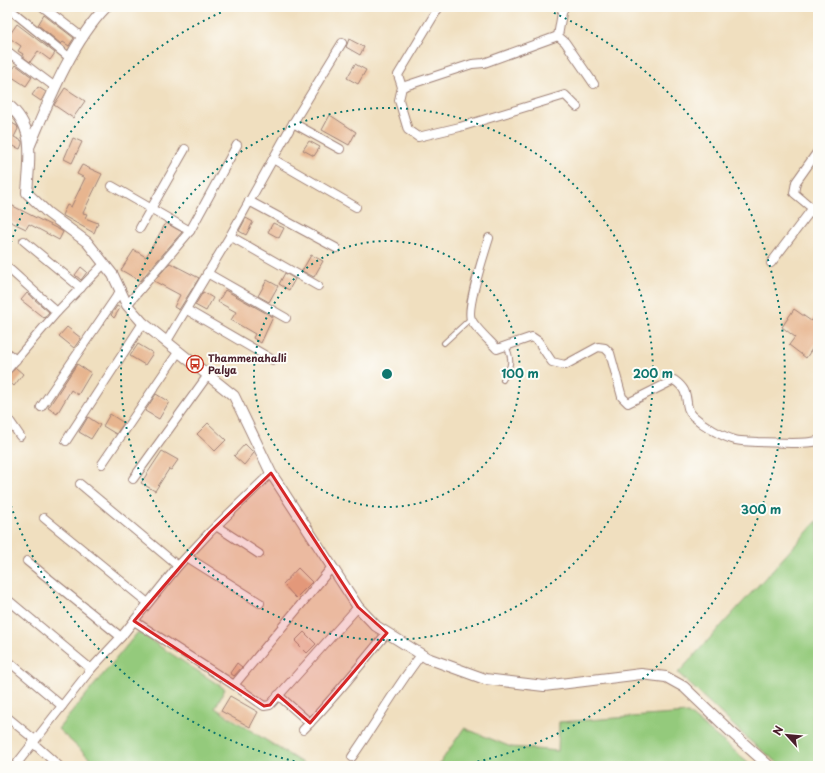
<svg xmlns="http://www.w3.org/2000/svg" width="825" height="773" viewBox="0 0 825 773" font-family="'Playpen Sans',sans-serif">
<style>
.green{fill:#94ca7c;stroke:#6f7454}
.building{fill:#e7b58f}
.lines{fill:none;stroke-linecap:round;stroke-linejoin:round}
.service-casing{stroke:#9d7f75;stroke-width:6}
.minor-casing{stroke:#9d7f75;stroke-width:10}
.tertiary-casing{stroke:#9d7f75;stroke-width:12}
.service{stroke:#fff;stroke-width:4}
.minor{stroke:#fff;stroke-width:8}
.tertiary{stroke:#fff;stroke-width:10}
.marked{fill:#d62828;fill-opacity:0.2;stroke:#d62828;stroke-width:3;stroke-linejoin:round}
.ring{fill:none;stroke:#0f766e;stroke-width:2;stroke-dasharray:2 4}
.labels{text-anchor:middle;stroke-width:4;stroke-linejoin:round;paint-order:stroke}
.poi-label{font-size:10px;font-weight:bold;fill:#4a1f2b;stroke:#fdfcf7;text-anchor:start}
.centre{fill:#0f766e;stroke:#fdfcf7;stroke-width:2}
.ring-label{font-size:12px;text-anchor:middle;font-weight:bold;fill:#0f766e;stroke:#fdfcf7;stroke-width:4;stroke-linejoin:round;paint-order:stroke}
</style>
<rect width="100%" height="100%" fill="#fdfcf7"/>
<filter id="ink" filterUnits="userSpaceOnUse"><feTurbulence type="fractalNoise" baseFrequency=".025" numOctaves="2"/><feDisplacementMap in="SourceGraphic" scale="8" xChannelSelector="R" yChannelSelector="G"/><feConvolveMatrix kernelMatrix="1 2 1 2 8 2 1 2 1" color-interpolation-filters="sRGB"/></filter>
<filter id="wash" filterUnits="userSpaceOnUse"><feTurbulence type="fractalNoise" baseFrequency=".012" numOctaves="4" result="noise"/><feDisplacementMap in="SourceGraphic" scale="16" xChannelSelector="R" yChannelSelector="G"/><feGaussianBlur stdDeviation="0.9" result="paint"/><feColorMatrix in="noise" values="0 0 0 0 0 0 0 0 0 0 0 0 0 0 0 0 0 1.4 0 .05"/><feComposite in="paint" operator="in"/></filter>
<g filter="url(#wash)">
<rect width="100%" height="100%" fill="#f0dfbf"/>
<g class="green">
<polygon points="818,520 818,766 782,766 750,741 678,673"/>
<polygon points="138,632 225,689 215,708 307,766 98,766 58,729"/>
<polygon points="688,713 753,766 438,766 464,728 511,747 558,751 559,722"/>
</g>
<g id="blocks">
<g class="building">
<polygon points="44,15 74,38 69,46 63,42 61,44 38,25"/>
<polygon points="17,24 55,53 50,60 38,51 30,62 22,56 23,54 18,51 21,46 8,37"/>
<polygon points="349,39 364,47 360,55 346,47"/>
<polygon points="355,64 366,70 358,84 347,78"/>
<polygon points="16,65 32,77 26,86 9,75"/>
<polygon points="38,87 46,92 41,101 32,95"/>
<polygon points="65,88 85,101 73,118 54,105"/>
<polygon points="330,115 356,132 349,145 322,130"/>
<polygon points="7,120 17,126 18,129 14,137 22,141 22,144 20,149 11,145 7,152"/>
<polygon points="73,138 82,142 72,163 64,159"/>
<polygon points="309,141 320,147 314,156 303,150"/>
<polygon points="82,165 102,174 83,213 87,214 85,218 98,223 94,233 62,215 67,205 71,207 85,178 77,174"/>
<polygon points="7,203 60,230 63,232 59,240 29,224 26,229 7,220"/>
<polygon points="246,218 253,222 246,235 239,231"/>
<polygon points="166,223 182,232 140,281 121,270 134,250 146,257"/>
<polygon points="273,223 284,228 279,238 268,232"/>
<polygon points="311,255 323,261 314,277 302,271"/>
<polygon points="170,263 199,278 179,310 174,307 180,295 154,281"/>
<polygon points="81,267 87,272 81,280 75,275"/>
<polygon points="285,273 295,279 289,290 279,284"/>
<polygon points="267,280 278,286 269,302 258,296"/>
<polygon points="225,290 273,317 261,343 253,338 255,334 231,320 236,312 218,302"/>
<polygon points="203,292 213,298 206,311 195,305"/>
<polygon points="27,293 49,312 44,318 21,300"/>
<polygon points="117,306 120,308 114,318 111,315"/>
<polygon points="794,309 811,321 818,312 818,340 806,358 789,345 795,337 782,327"/>
<polygon points="67,327 81,338 74,348 59,336"/>
<polygon points="138,344 153,353 145,365 130,356"/>
<polygon points="77,364 91,373 78,395 71,390 57,414 48,408"/>
<polygon points="16,368 23,374 14,386 7,380 7,375"/>
<polygon points="156,394 169,402 159,419 145,411"/>
<polygon points="110,414 124,423 116,434 103,426"/>
<polygon points="88,417 100,425 91,439 79,432"/>
<polygon points="208,423 226,440 215,451 197,434"/>
<polygon points="245,444 254,453 244,465 234,456"/>
<polygon points="162,451 178,460 171,470 169,469 155,491 141,483"/>
<polygon points="298,568 312,582 296,598 283,584"/>
<polygon points="304,632 316,644 307,653 295,641"/>
<polygon points="237,663 242,667 234,676 230,673"/>
<polygon points="230,696 258,712 250,727 221,711"/>
</g>
</g>
</g>
<g filter="url(#ink)">
<use href="#blocks" fill-opacity="0" stroke="#9d7f75" stroke-width="1"/>
<g class="lines">
<g class="service-casing">
<g id="service">
<polyline points="444,343 470,319"/>
<path d="M 503,380 C 511,367 513,360 506,346"/>
</g>
</g>
<g class="minor-casing">
<g id="minor">
<polyline points="7,7 70,58"/>
<polyline points="43,7 83,38"/>
<polyline points="439,7 398,75 402,87 399,100 408,130 418,137 460,127 565,95 577,107"/>
<polyline points="558,36 565,42 594,84"/>
<polyline points="558,36 562,13 564,7"/>
<polyline points="7,51 55,87"/>
<polyline points="402,87 472,64 484,63 558,36"/>
<polyline points="293,123 340,149"/>
<polyline points="818,151 796,182 794,193 818,213"/>
<polyline points="273,159 356,207"/>
<polyline points="112,186 190,231"/>
<polyline points="249,201 336,248"/>
<polyline points="140,228 185,149"/>
<polyline points="230,236 318,286"/>
<path d="M 489,238 C 485,251 466,308 471,319 C 475,328 490,341 497,349 L 532,337 L 538,341 L 552,362 L 565,365 L 598,347 L 605,348 L 610,353 L 622,397 L 628,403 L 674,380 C 694,394 681,404 693,416 C 704,426 721,436 735,440 C 742,442 750,441 757,442 C 777,442 798,445 818,441"/>
<polyline points="24,241 81,288"/>
<polyline points="771,263 812,209"/>
<polyline points="7,267 57,312"/>
<polyline points="207,273 286,318"/>
<polyline points="127,305 190,231 237,145"/>
<polyline points="187,310 273,360"/>
<polyline points="167,341 230,236 293,123 342,43"/>
<polyline points="7,353 16,360"/>
<polyline points="7,370 57,312 104,264"/>
<polyline points="41,407 121,290"/>
<polyline points="7,417 20,436"/>
<polyline points="66,441 143,323"/>
<polyline points="102,464 179,351"/>
<polyline points="133,479 208,375"/>
<polyline points="80,484 178,566"/>
<polyline points="44,518 148,603"/>
<polyline points="216,526 259,554"/>
<polyline points="187,557 260,603"/>
<polyline points="27,561 121,637"/>
<polyline points="7,599 91,669"/>
<polyline points="134,621 234,685 264,706 270,705 358,607"/>
<polyline points="7,660 62,706"/>
<polyline points="234,685 332,567"/>
<polyline points="278,695 310,723"/>
<polyline points="7,717 35,740"/>
<path d="M 303,730 C 333,700 359,666 387,633"/>
<polyline points="33,743 59,766"/>
<path d="M 352,757 C 376,723 396,687 421,655"/>
<polyline points="15,766 91,669 121,637 178,566 210,532 271,473"/>
</g>
</g>
<g class="tertiary-casing">
<g id="tertiary">
<path d="M 7,104 C 37,127 29,160 27,193 L 48,213 L 87,242 L 113,275 L 127,305 L 143,323 L 234,396 L 271,473 L 358,607 L 376,626 L 427,658 L 485,679 L 544,686 L 641,674 L 666,677 L 684,687 L 731,732 L 769,766"/>
<path d="M 30,145 C 49,100 72,42 106,7"/>
</g>
</g>
<use href="#service" class="service"/>
<use href="#minor" class="minor"/>
<use href="#tertiary" class="tertiary"/>
</g>
</g>
<path class="marked" d="M 271,473 L 358,607 L 387,633 L 310,723 L 278,695 L 270,705 L 264,706 L 134,621 L 210,532 Z"/>
<g class="ring">
<circle cx="387" cy="374" r="133"/>
<circle cx="387" cy="374" r="266"/>
<path d="M318 766A398 398 0 0 1 7 494M7 254A398 398 0 0 1 231 8M543 8A398 398 0 0 1 456 766"/>
</g>
<defs>
<g id="bus-ring" transform="scale(0.9)"><circle r="9.5" fill="#fdfcf7" stroke="#c8321e" stroke-width="1.5"/><path d="M-5-6H5V4H4V6H2V4H-2V6H-4V4H-5ZM-3.5-4V0h7V-4ZM-3.5 1.2v1.5H-2V1.2ZM2 1.2v1.5H3.5V1.2Z" fill="#c8321e"/></g>
</defs>
<g fill-rule="evenodd">
<use href="#bus-ring" x="195" y="364"/>
</g>
<g class="labels">
<g class="poi-label">
<text x="208" y="362">Thammenahalli<tspan x="208" dy="12">Palya</tspan></text>
</g>
</g>
<circle cx="387" cy="374" r="6" class="centre"/>
<g class="ring-label">
<text x="520" y="378">100 m</text>
<text x="653" y="378">200 m</text>
<text x="761" y="514">300 m</text>
</g>
<rect width="825" height="773" fill="none" stroke="#fdfcf7" stroke-width="24"/>
<g transform="translate(787 735) rotate(297)" stroke="#fdfcf7" stroke-width="3" paint-order="stroke">
<path d="M0-3L7 15L0 10L-7 15Z" fill="#4a1f2b"/>
<text y="-6" font-size="11" font-weight="bold" text-anchor="middle" fill="#4a1f2b">N</text>
</g>
</svg>
